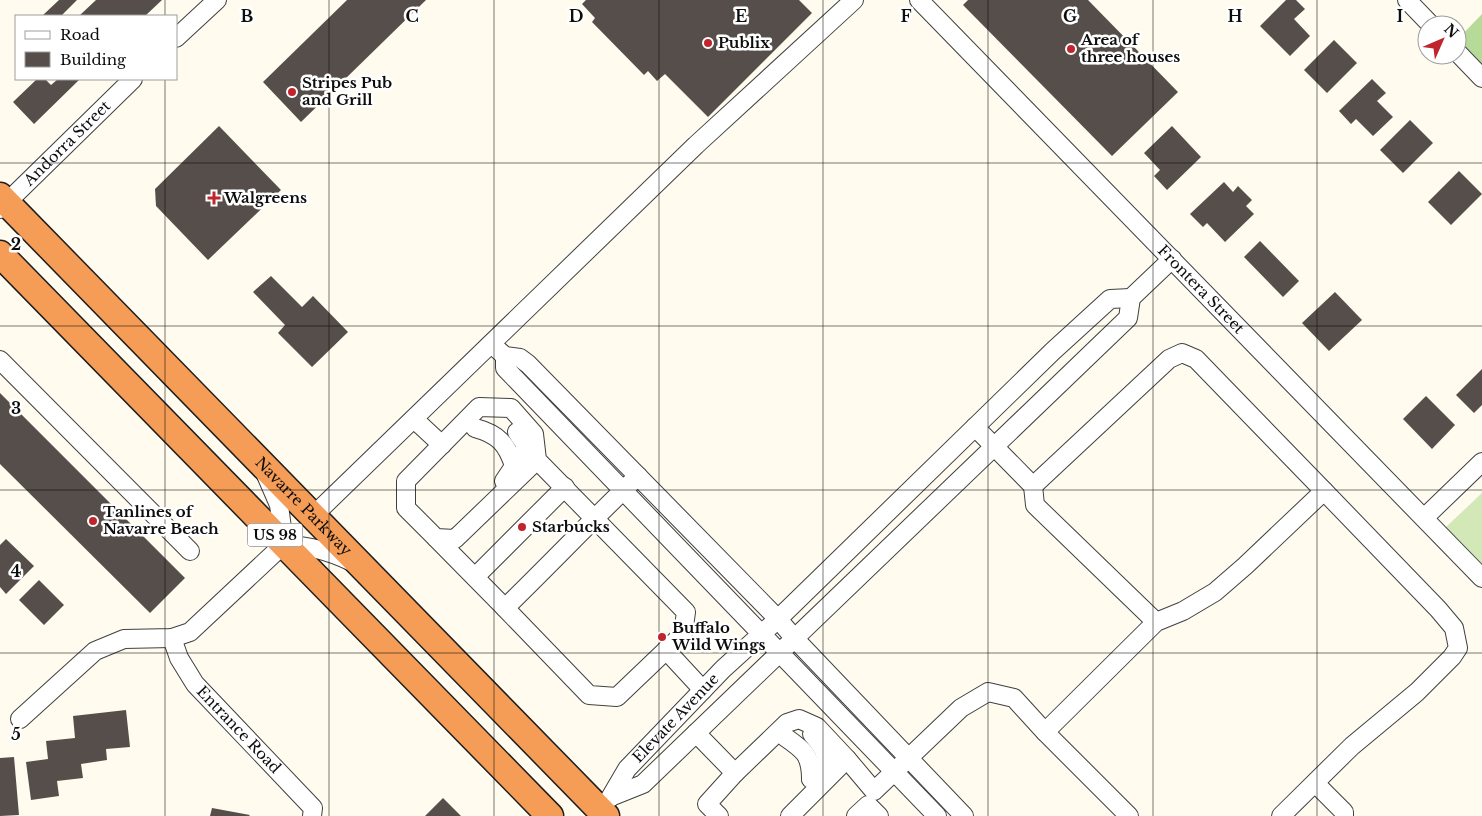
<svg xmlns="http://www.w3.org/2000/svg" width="1482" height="816" viewBox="0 0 1482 816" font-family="'Libre Baskerville',serif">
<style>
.green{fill:#d2e9b7}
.forest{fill:#b6da97}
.building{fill:#564e4a}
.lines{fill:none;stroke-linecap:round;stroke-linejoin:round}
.minor-casing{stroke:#404040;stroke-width:20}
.highway-casing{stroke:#1e1e1e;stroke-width:29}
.minor{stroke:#fff;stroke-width:18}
.highway{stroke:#f59d56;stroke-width:26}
.grid{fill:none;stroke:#0d0d0d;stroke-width:1;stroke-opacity:0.55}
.poi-dot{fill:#be252d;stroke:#fff;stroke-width:2}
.labels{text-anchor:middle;stroke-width:5;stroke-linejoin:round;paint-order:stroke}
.shield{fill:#fff;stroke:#565656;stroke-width:1}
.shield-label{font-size:14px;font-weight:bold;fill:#0d0d0d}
.poi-label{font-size:15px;font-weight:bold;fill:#0d0d0d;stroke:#fff;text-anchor:start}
.street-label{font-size:15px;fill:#0d0d0d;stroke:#fff}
.grid-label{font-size:16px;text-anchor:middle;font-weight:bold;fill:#0d0d0d;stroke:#fff;stroke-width:5;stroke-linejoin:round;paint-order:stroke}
</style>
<rect width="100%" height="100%" fill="#fffbee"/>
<polygon class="green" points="1482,493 1482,564 1446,527"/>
<polygon class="forest" points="1482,14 1482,64 1458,39"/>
<g class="building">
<polygon points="59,0 77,0 61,16 42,16"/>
<polygon points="96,0 162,0 145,16 79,16"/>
<polygon points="347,0 426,0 301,122 263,82"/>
<polygon points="586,0 799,0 812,13 708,117 665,74 657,81 648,71 644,75 592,22 595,18 582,4"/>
<polygon points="968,0 1088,0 1178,92 1112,156 963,5"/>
<polygon points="1286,0 1296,0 1305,9 1294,19 1310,36 1290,56 1260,26"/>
<polygon points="1334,40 1357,63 1327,93 1304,70"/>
<polygon points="37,79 45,79 51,85 58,79 80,79 34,124 13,102"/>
<polygon points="1372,79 1386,93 1377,101 1393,117 1373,136 1356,119 1351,124 1339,111"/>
<polygon points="1410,120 1433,143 1403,173 1380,150"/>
<polygon points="219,126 281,190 208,260 156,206 155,189"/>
<polygon points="1172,126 1201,157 1167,190 1154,176 1160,170 1144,153"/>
<polygon points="1459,171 1482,194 1451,225 1428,202"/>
<polygon points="1224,182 1233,192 1238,186 1252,200 1246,206 1254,214 1225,242 1207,223 1203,227 1190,214"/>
<polygon points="1260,241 1299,281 1283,297 1244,257"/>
<polygon points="271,276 302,307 313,296 348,332 312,367 278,333 285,325 253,292"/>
<polygon points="1335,292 1362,320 1329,351 1302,323"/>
<polygon points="1482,369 1482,405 1474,413 1456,395"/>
<polygon points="0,393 185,578 150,613 0,464"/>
<polygon points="1426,396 1455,425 1432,449 1403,419"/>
<polygon points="6,539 34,566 6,594 0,587 0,545"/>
<polygon points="39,580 64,605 44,625 19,600"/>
<polygon points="126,710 130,747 106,749 107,760 81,764 83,778 57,781 59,796 31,800 26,762 48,759 46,741 75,738 73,716"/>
<polygon points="14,757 19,815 0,816 0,758"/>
<polygon points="443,798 461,816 425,816"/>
<polygon points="212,808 250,815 249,816 210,816"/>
</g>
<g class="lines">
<g class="minor-casing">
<g id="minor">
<path id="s1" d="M 919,0 L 1482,578"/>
<polyline points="1407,0 1431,25"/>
<polyline points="176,38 217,0"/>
<polyline points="1457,52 1482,78"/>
<path id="s2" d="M 0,209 L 133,79"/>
<polyline points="491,344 505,356 520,358 528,364 778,619 795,639 964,816"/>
<polyline points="505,356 505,368 937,816"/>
<polyline points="0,360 190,551"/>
<polyline points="414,419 442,445"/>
<polyline points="975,427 1033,486 1169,359 1182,353 1196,359 1324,491 1245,566 1215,592 1183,611 1156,622 1045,732"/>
<path d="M 475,428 C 498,434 507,444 514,466"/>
<path d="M 537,460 L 455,539 L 436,538 L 406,508 L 406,481 L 479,407 L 511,408 L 534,434 L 537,460 L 686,612 L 683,634 L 617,697 L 589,695 L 505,608 C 550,564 593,519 638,476"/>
<polyline points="266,475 279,505 284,544"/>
<polyline points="504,481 527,447 517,432"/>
<polyline points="1033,486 1035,505 1156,622"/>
<polyline points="313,516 696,145 854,0"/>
<polyline points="1424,518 1482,462"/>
<polyline points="436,538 505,608"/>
<polyline points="475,577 565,487"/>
<path id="s3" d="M 172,638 L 179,658 L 195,684 L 313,808 L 312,816"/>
<polyline points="666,650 703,690"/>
<path d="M 20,719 L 95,651 L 124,639 L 172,638 L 190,632 L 284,544 C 311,547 327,550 352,562"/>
<polyline points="696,733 735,773 707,804 719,816"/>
<path d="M 785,737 C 804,750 811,755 811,779"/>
<polyline points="847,759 874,791 961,708 988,692 1014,698 1045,732 1129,816"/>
<polyline points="735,773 787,723 799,719 817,727 847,759 790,816"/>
<path d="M 811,779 C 835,768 826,749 812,734"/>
<polyline points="1315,783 1344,812 1344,816"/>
<polyline points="613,796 643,784 1128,318 1131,298 1172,259"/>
<path id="s4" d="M 610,798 L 627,769 L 723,669 L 778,619 L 1053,351 L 1110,299 L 1131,298"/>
<polyline points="856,816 868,805 879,816"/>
<polyline points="1281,816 1352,746 1417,692 1452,657 1458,648 1454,628 1438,609 1324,491"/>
</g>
</g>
<g class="highway-casing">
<g id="highway">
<path id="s5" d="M 0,196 L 606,816"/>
<polyline points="0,254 550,816"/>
</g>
</g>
<use href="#minor" class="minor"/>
<use href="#highway" class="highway"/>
</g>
<path class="grid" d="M 165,0 L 165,16M 329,0 L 329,816M 494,0 L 494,816M 659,0 L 659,816M 823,0 L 823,816M 988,0 L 988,816M 1153,0 L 1153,816M 1317,0 L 1317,816M 165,79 L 165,816M 0,163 L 1482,163M 0,326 L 1482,326M 0,490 L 1482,490M 0,653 L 1482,653"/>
<g class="poi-dot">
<circle cx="708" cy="43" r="5"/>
<circle cx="1071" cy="49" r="5"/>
<circle cx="292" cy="92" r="5"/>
<path d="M211.5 190.5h5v5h5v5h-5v5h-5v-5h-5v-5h5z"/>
<circle cx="93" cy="521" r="5"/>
<circle cx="522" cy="527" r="5"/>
<circle cx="662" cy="637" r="5"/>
</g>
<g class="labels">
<rect class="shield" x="247.5" y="523.5" width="55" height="23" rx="4"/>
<g class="shield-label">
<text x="275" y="540">US 98</text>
</g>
<g class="poi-label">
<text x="1081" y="45">Area of<tspan x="1081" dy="17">three houses</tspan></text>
<text x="718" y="48">Publix</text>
<text x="302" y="88">Stripes Pub<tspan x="302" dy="17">and Grill</tspan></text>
<text x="224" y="203">Walgreens</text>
<text x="103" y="517">Tanlines of<tspan x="103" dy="17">Navarre Beach</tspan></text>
<text x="532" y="532">Starbucks</text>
<text x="672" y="633">Buffalo<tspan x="672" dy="17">Wild Wings</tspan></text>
</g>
<g class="street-label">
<text dy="5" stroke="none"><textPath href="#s2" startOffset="94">Andorra Street</textPath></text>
<text dy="5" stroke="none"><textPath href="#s1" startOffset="404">Frontera Street</textPath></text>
<text dy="5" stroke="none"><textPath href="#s5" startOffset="434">Navarre Parkway</textPath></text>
<text dy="5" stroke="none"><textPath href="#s4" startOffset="104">Elevate Avenue</textPath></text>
<text dy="5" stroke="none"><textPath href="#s3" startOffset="115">Entrance Road</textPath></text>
</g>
</g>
<g class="grid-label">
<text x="247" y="22">B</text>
<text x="412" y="22">C</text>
<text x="576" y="22">D</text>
<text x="741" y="22">E</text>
<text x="906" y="22">F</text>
<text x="1070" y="22">G</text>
<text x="1235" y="22">H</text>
<text x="1400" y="22">I</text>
<text x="16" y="250">2</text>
<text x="16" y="414">3</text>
<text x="16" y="577">4</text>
<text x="16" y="740">5</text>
</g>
<rect x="15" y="15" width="162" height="65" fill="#ffffff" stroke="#9e9e9e"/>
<rect x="25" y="31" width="25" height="8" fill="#ffffff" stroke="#9e9e9e"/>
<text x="60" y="40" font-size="15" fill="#0d0d0d">Road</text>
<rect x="25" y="52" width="25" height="15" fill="#564e4a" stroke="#9e9e9e"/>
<text x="60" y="65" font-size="15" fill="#0d0d0d">Building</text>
<g transform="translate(1442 40) rotate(45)"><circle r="24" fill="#ffffff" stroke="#9e9e9e"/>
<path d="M0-4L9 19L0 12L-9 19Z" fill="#be252d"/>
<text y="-8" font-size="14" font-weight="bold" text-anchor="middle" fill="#0d0d0d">N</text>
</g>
</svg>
